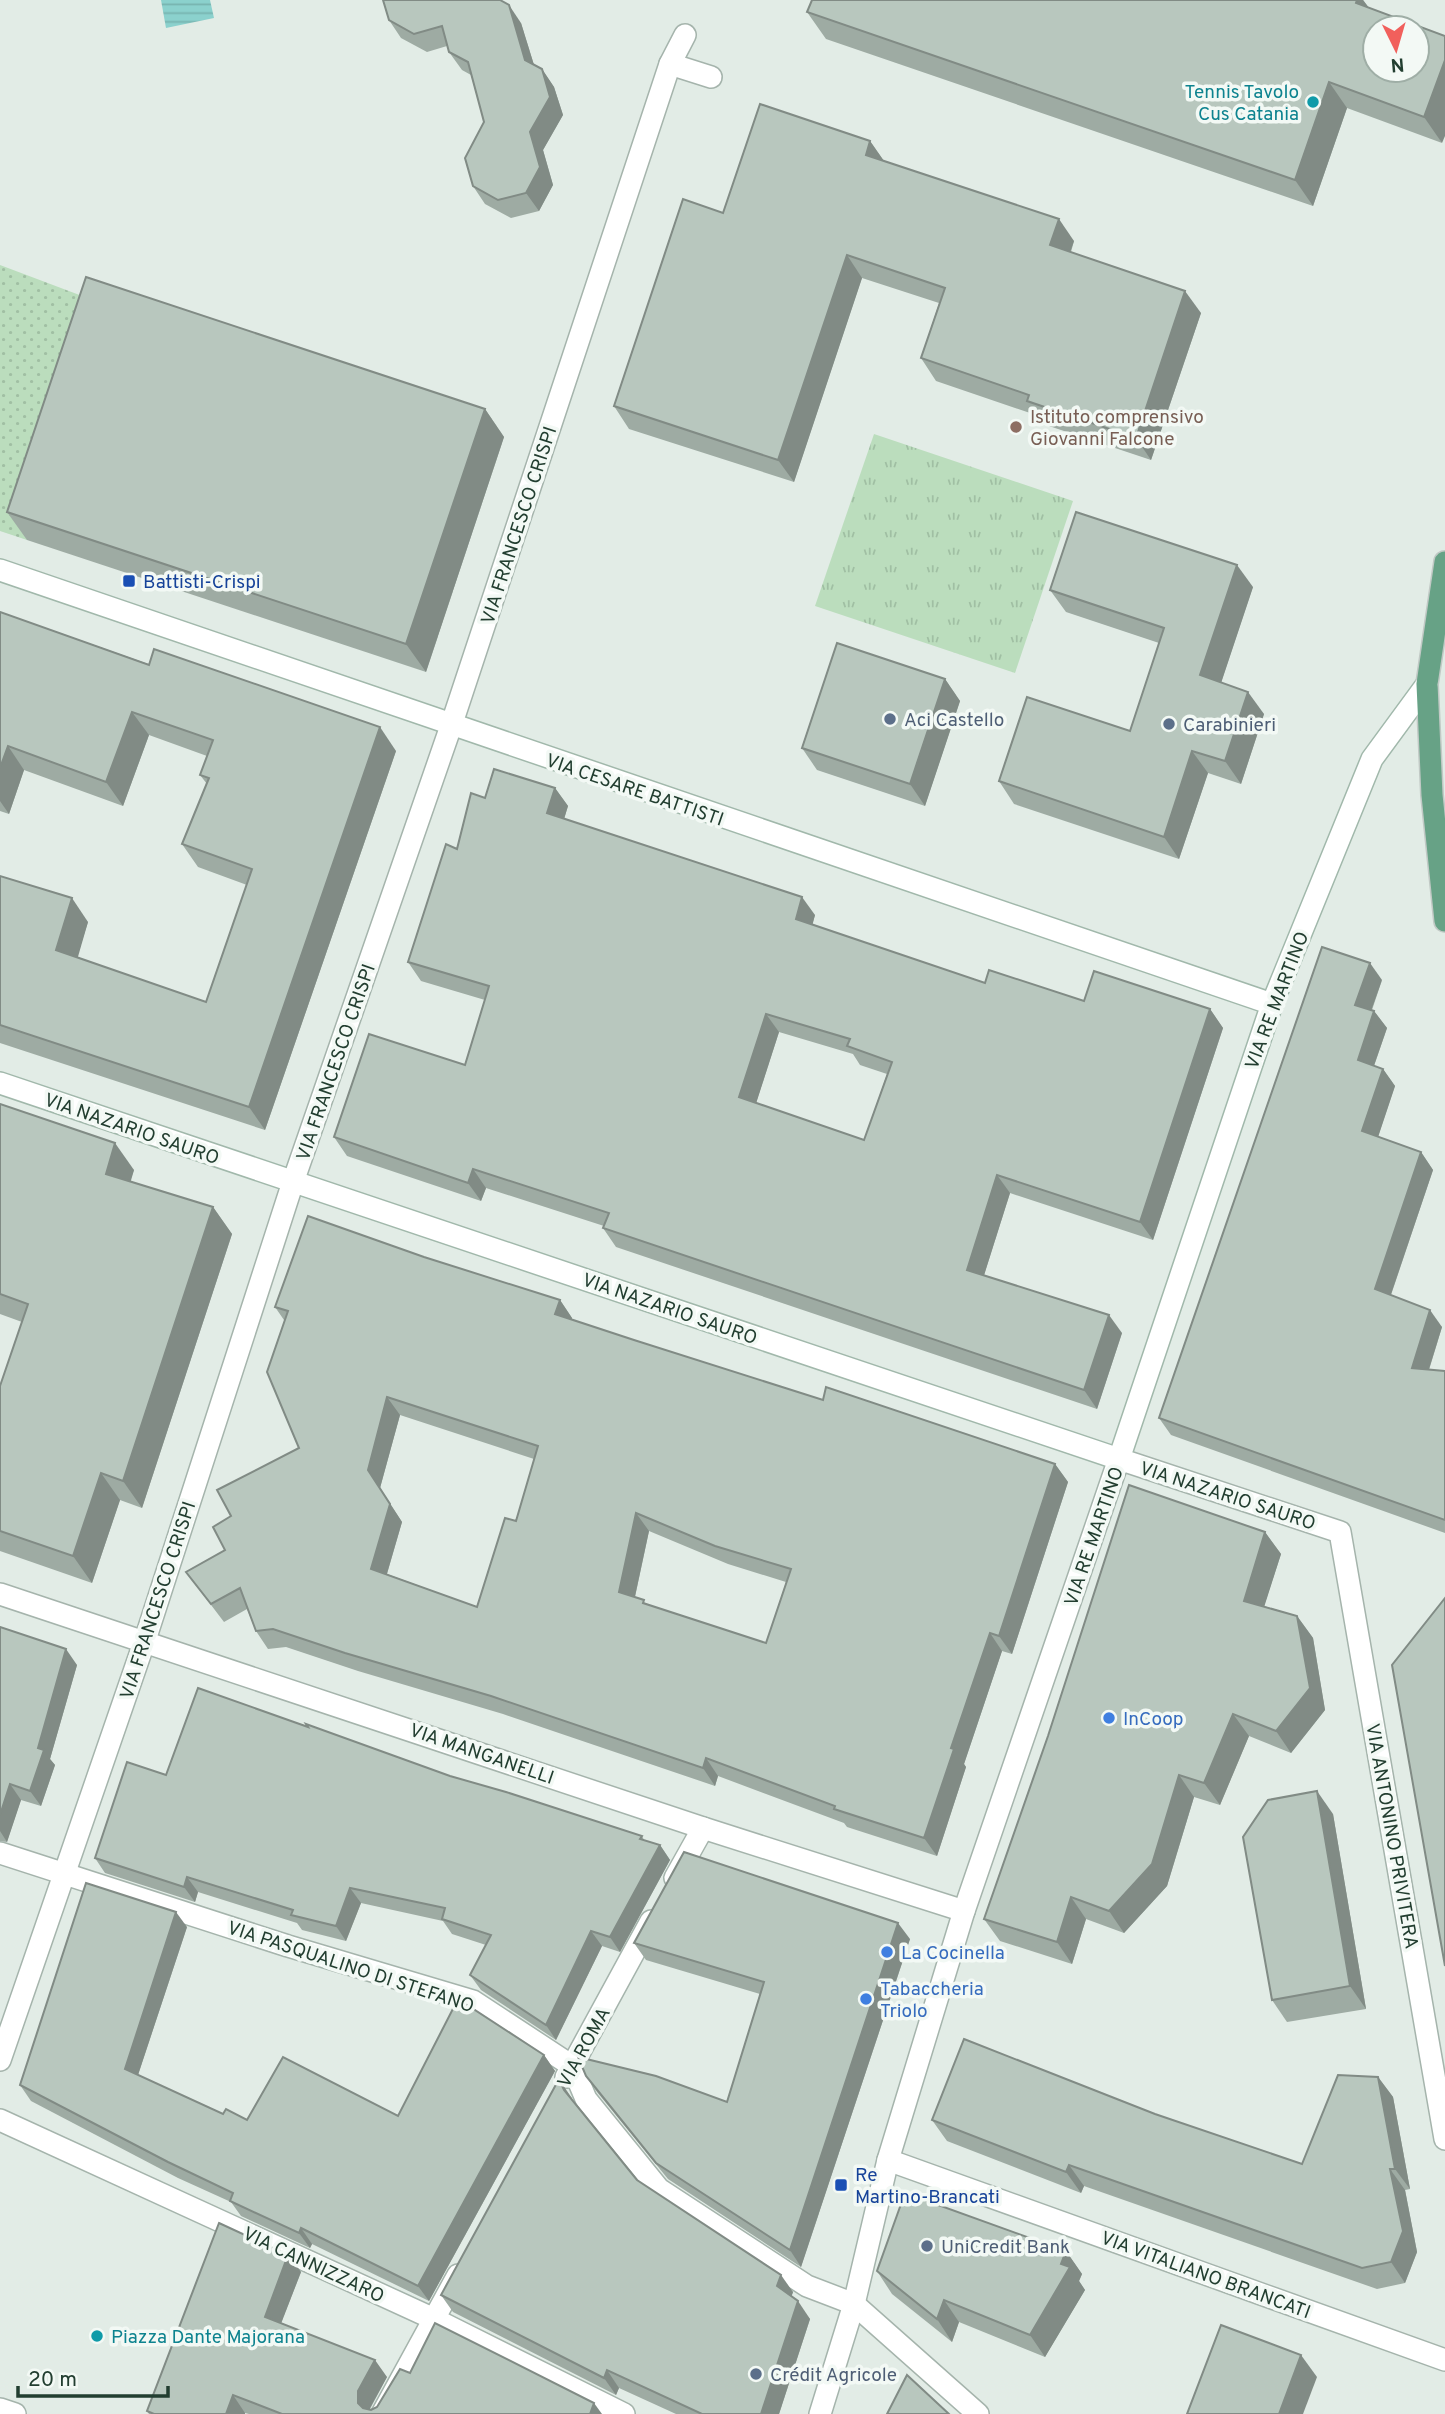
<svg xmlns="http://www.w3.org/2000/svg" width="1445" height="2414" viewBox="0 0 1445 2414" font-family="Overpass,sans-serif">
<style>
.grass{fill:url(#grass-tufts)}
.park{fill:url(#park-dots)}
.water{fill:url(#water-rules)}
.lines{fill:none;stroke-linecap:round;stroke-linejoin:round}
.street-casing{stroke:#a5b4ac;stroke-width:24}
.secondary-casing{stroke:#a1b8ab;stroke-width:24}
.primary-casing{stroke:#c1c9c5;stroke-width:24}
.street{stroke:#fff;stroke-width:21}
.secondary{stroke:#fff;stroke-width:21}
.primary{stroke:#67a286;stroke-width:21}
.wall{fill:#9eaba3;fill-rule:evenodd}
.shaded-wall{fill:#818b85}
.building{fill:#b8c7be;stroke:#818b85;stroke-width:2;fill-rule:evenodd}
.culture-dot{fill:#0f9aa8;stroke:#f3f9f5;stroke-width:2.5}
.education-dot{fill:#8d6e63;stroke:#f3f9f5;stroke-width:2.5}
.transit-dot{fill:#1a4fb4;stroke:#f3f9f5;stroke-width:2.5}
.service-dot{fill:#5c6f8a;stroke:#f3f9f5;stroke-width:2.5}
.shop-dot{fill:#3f7fe0;stroke:#f3f9f5;stroke-width:2.5}
.labels{text-anchor:middle;stroke-width:7;stroke-linejoin:round;paint-order:stroke}
.culture-label{font-size:19px;fill:#0d838f;stroke:#f3f9f5;text-anchor:end}
.education-label{font-size:19px;fill:#785e54;stroke:#f3f9f5;text-anchor:start}
.street-label{font-size:19px;fill:#223e30;stroke:#f3f9f5}
.transit-label{font-size:19px;fill:#164399;stroke:#f3f9f5;text-anchor:start}
.service-label{font-size:19px;fill:#4e5e75;stroke:#f3f9f5;text-anchor:start}
.shop-label{font-size:19px;fill:#366cbe;stroke:#f3f9f5;text-anchor:start}
</style>
<defs>
<pattern id="grass-tufts" width="24" height="20" patternUnits="userSpaceOnUse" patternTransform="scale(1.75)"><rect width="24" height="20" fill="#bbddbd"/><path d="M3 7l-1-3M5 7V3M7 7l1-3M15 17l-1-3M17 17v-4M19 17l1-3" fill="none" stroke="#a0bfa3"/></pattern>
<pattern id="park-dots" width="8" height="8" patternUnits="userSpaceOnUse" patternTransform="scale(1.75)"><rect width="8" height="8" fill="#bbddbd"/><path d="M2 2h.1M6 6h.1" fill="none" stroke="#a0bfa3" stroke-width="1.8" stroke-linecap="round"/></pattern>
<pattern id="water-rules" width="6" height="5" patternUnits="userSpaceOnUse" patternTransform="scale(1.75)"><rect width="6" height="5" fill="#8bd1cd"/><path d="M0 2.5h6" fill="none" stroke="#78b4b0"/></pattern>
</defs>
<rect width="100%" height="100%" fill="#e2ece6"/>
<polygon class="grass" points="874,434 1073,501 1015,673 815,606"/>
<polygon class="park" points="0,265 106,305 27,540 0,531"/>
<polygon class="water" points="161,0 210,0 214,18 166,28"/>
<g class="lines">
<g class="street-casing">
<g id="street">
<polyline points="670,64 711,77"/>
<polyline points="0,1594 703,1828 964,1911"/>
<polyline points="0,1853 288,1946 473,2001 572,2066 586,2099 659,2189 807,2286 854,2304 978,2414"/>
<polyline points="675,1878 703,1828"/>
<polyline points="0,2060 145,1640 293,1182 451,726 670,64 685,35"/>
<polyline points="566,2077 651,1921"/>
<polyline points="0,2120 434,2319 624,2414"/>
<polyline points="888,2160 1445,2360"/>
<polyline points="0,2409 15,2414"/>
<polyline points="382,2414 458,2275"/>
<polyline points="820,2414 854,2304 888,2160 964,1911 1119,1459 1340,1532 1445,2139"/>
</g>
</g>
<g class="secondary-casing">
<g id="secondary">
<polyline points="0,570 1272,1004"/>
<polyline points="0,1083 1119,1459 1272,1004 1372,759 1427,684"/>
</g>
</g>
<g class="primary-casing">
<polyline id="primary" points="1445,562 1427,684 1432,795 1445,921"/>
</g>
<use href="#street" class="street"/>
<use href="#secondary" class="secondary"/>
<use href="#primary" class="primary"/>
</g>
<g class="wall">
<polygon points="1363,0 1369,8 1442,143 1347,108 1313,206 826,39 807,12"/>
<polygon points="389,20 521,23 534,65 542,69 554,87 563,115 543,150 553,185 539,211 511,218 485,204 473,186 484,122 471,75 462,70 449,52 447,46 427,52 401,38"/>
<polygon points="870,141 884,161 1074,241 1071,252 1201,313 1151,460 1043,424 1036,415 936,381 921,358 939,303 862,278 794,482 629,429 614,406 723,213"/>
<polygon points="485,409 504,437 426,672 27,540 7,512"/>
<polygon points="1253,587 1221,683 1264,714 1241,784 1208,773 1179,859 1014,804 999,781 1130,731 1159,643 1066,612 1050,590"/>
<polygon points="0,612 396,751 265,1130 0,1043 0,876 88,922 77,957 206,1002 247,885 198,867 182,844 207,784 200,775 207,756 149,735 123,806 24,770 9,814 0,811"/>
<polygon points="945,679 960,701 925,806 817,770 802,748"/>
<path d="M 555,788 L 568,806 L 564,819 L 815,915 L 812,925 L 985,983 L 1084,1001 L 1210,1009 L 1223,1028 L 1153,1240 L 1010,1193 L 984,1275 L 1122,1333 L 1097,1409 L 616,1247 L 603,1228 L 604,1226 L 486,1188 L 481,1201 L 347,1156 L 334,1137 L 465,1065 L 485,1000 L 421,981 L 408,962 L 457,849 L 485,798 ZM 779,1032 L 853,1054 L 860,1065 L 887,1074 L 864,1140 L 756,1103 Z"/>
<polygon points="1382,980 1372,1010 1374,1011 1387,1028 1374,1066 1383,1069 1395,1086 1378,1137 1421,1152 1433,1170 1391,1295 1442,1327 1429,1370 1445,1371 1445,1533 1171,1435 1159,1418"/>
<polygon points="0,1104 134,1170 130,1181 213,1207 232,1234 142,1508 120,1500 92,1583 0,1551 0,1386 22,1322 0,1314"/>
<path d="M 424,1257 L 560,1300 L 572,1318 L 572,1320 L 634,1340 L 823,1400 L 1055,1464 L 1068,1482 L 1012,1654 L 1002,1651 L 964,1764 L 966,1767 L 937,1856 L 847,1827 L 844,1823 L 718,1776 L 715,1786 L 503,1714 L 358,1671 L 286,1647 L 268,1649 L 256,1631 L 247,1609 L 224,1622 L 186,1572 L 225,1550 L 231,1516 L 299,1448 L 284,1320 L 275,1307 ZM 400,1415 L 534,1459 L 516,1521 L 477,1607 L 387,1574 L 402,1522 L 380,1488 ZM 649,1531 L 728,1564 L 786,1582 L 766,1643 L 647,1604 L 635,1597 Z"/>
<polygon points="1265,1532 1281,1554 1264,1606 1297,1616 1313,1638 1325,1710 1291,1753 1249,1736 1220,1805 1194,1797 1167,1886 1124,1933 1086,1919 1072,1964 1000,1941 984,1919"/>
<polygon points="0,1627 77,1665 50,1759 55,1765 41,1806 21,1800 7,1842 0,1841"/>
<polygon points="166,1775 450,1776 642,1836 644,1840 660,1845 670,1860 620,1952 602,1946 556,2040 481,1990 470,1975 486,1945 452,1934 443,1921 361,1903 346,1941 302,1930 297,1923 198,1892 195,1902 105,1873 95,1858"/>
<polygon points="1333,1814 1366,2009 1287,2022 1272,2000"/>
<polygon points="187,1927 138,2075 223,2114 247,2120 398,2116 544,2055 555,2071 429,2301 312,2244 310,2248 241,2216 231,2202 178,2178 31,2101 20,2085"/>
<polygon points="910,1939 801,2267 668,2179 597,2092 586,2076 727,2102 760,1994 646,1960 634,1943"/>
<polygon points="1378,2077 1393,2097 1410,2189 1405,2190 1417,2252 1405,2283 1377,2289 1084,2186 1081,2193 947,2141 932,2120 1155,2114 1302,2164"/>
<polygon points="571,2097 573,2101 637,2180 793,2292 791,2297 810,2319 779,2414 676,2414 619,2388 616,2395 453,2312 441,2295"/>
<polygon points="1066,2251 1082,2274 1079,2281 1085,2290 1045,2357 959,2322 952,2342 892,2294 877,2271"/>
<polygon points="288,2255 301,2272 281,2323 387,2377 370,2409 377,2407 410,2373 602,2414 249,2414 245,2413 245,2414 149,2414 147,2411"/>
</g>
<g class="shaded-wall">
<polygon points="1357,0 1363,0 1378,20 1356,3"/>
<polygon points="509,5 521,23 538,78 525,60"/>
<polygon points="1445,60 1445,136 1442,143 1424,117"/>
<polygon points="542,69 554,87 563,115 543,150 553,185 539,211 526,193 530,132"/>
<polygon points="1329,82 1347,108 1313,206 1295,180"/>
<polygon points="870,141 886,164 866,155"/>
<polygon points="1059,219 1074,241 1065,267 1050,245"/>
<polygon points="847,255 862,278 794,482 778,460"/>
<polygon points="1185,291 1201,313 1151,460 1136,438"/>
<polygon points="485,409 504,437 426,672 406,644"/>
<polygon points="1237,565 1253,587 1216,698 1200,675"/>
<polygon points="945,679 960,701 925,806 910,784"/>
<polygon points="1248,692 1264,714 1241,784 1225,761"/>
<polygon points="132,712 149,735 123,806 106,782"/>
<polygon points="380,727 396,751 265,1130 249,1107"/>
<polygon points="8,746 24,770 9,814 0,801 0,768"/>
<polygon points="1192,751 1208,773 1179,859 1164,837"/>
<polygon points="555,788 568,806 560,832 547,813"/>
<polygon points="802,897 815,915 809,938 796,919"/>
<polygon points="72,898 88,922 73,974 56,950"/>
<polygon points="1370,963 1382,980 1367,1022 1355,1005"/>
<polygon points="1210,1009 1223,1028 1153,1240 1140,1222"/>
<polygon points="1374,1011 1387,1028 1370,1077 1358,1060"/>
<polygon points="766,1014 779,1032 752,1116 739,1097"/>
<polygon points="1383,1069 1395,1086 1374,1149 1362,1131"/>
<polygon points="115,1143 134,1170 125,1201 106,1174"/>
<polygon points="1421,1152 1433,1170 1387,1306 1375,1289"/>
<polygon points="473,1169 486,1188 481,1201 468,1183"/>
<polygon points="997,1175 1010,1193 980,1288 967,1270"/>
<polygon points="213,1207 232,1234 142,1508 123,1481"/>
<polygon points="560,1300 572,1318 568,1332 555,1314"/>
<polygon points="1430,1310 1442,1327 1424,1385 1412,1368"/>
<polygon points="1109,1315 1122,1333 1097,1409 1084,1390"/>
<polygon points="387,1397 400,1415 380,1488 402,1522 383,1587 371,1569 368,1470"/>
<polygon points="1055,1464 1068,1482 1012,1654 999,1636"/>
<polygon points="101,1473 120,1500 92,1583 73,1556"/>
<polygon points="636,1513 649,1531 632,1610 619,1592"/>
<polygon points="1265,1532 1281,1554 1259,1623 1244,1601"/>
<polygon points="1297,1616 1313,1638 1325,1710 1291,1753 1276,1731"/>
<polygon points="990,1633 1002,1651 964,1764 966,1767 937,1856 924,1838 951,1748"/>
<polygon points="66,1649 77,1665 50,1759 55,1765 41,1806 30,1791 38,1748"/>
<polygon points="1233,1714 1249,1736 1220,1805 1204,1783"/>
<polygon points="706,1758 718,1776 715,1786 703,1768"/>
<polygon points="1179,1775 1194,1797 1167,1886 1124,1933 1109,1911"/>
<polygon points="10,1784 21,1800 7,1842 0,1831 0,1815"/>
<polygon points="1317,1791 1333,1814 1366,2009 1350,1986"/>
<polygon points="660,1845 670,1860 620,1952 610,1937"/>
<polygon points="187,1877 198,1892 195,1902 184,1887"/>
<polygon points="350,1888 361,1903 346,1941 336,1926"/>
<polygon points="1071,1897 1086,1919 1072,1964 1057,1942"/>
<polygon points="176,1912 187,1927 135,2084 125,2069"/>
<polygon points="898,1923 910,1939 801,2267 790,2250"/>
<polygon points="591,1931 602,1946 556,2040 546,2025"/>
<polygon points="544,2055 555,2071 429,2301 418,2286"/>
<polygon points="1378,2077 1393,2097 1410,2189 1395,2169"/>
<polygon points="559,2079 571,2097 576,2107 564,2090"/>
<polygon points="1069,2165 1084,2186 1081,2193 1066,2172"/>
<polygon points="1390,2169 1405,2190 1417,2252 1405,2283 1391,2262"/>
<polygon points="301,2228 312,2244 310,2248 299,2233"/>
<polygon points="1066,2251 1082,2274 1079,2281 1085,2290 1045,2357 1030,2335"/>
<polygon points="288,2255 301,2272 277,2334 265,2317"/>
<polygon points="781,2275 793,2292 789,2304 777,2286"/>
<polygon points="944,2300 959,2322 952,2342 937,2319"/>
<polygon points="798,2301 810,2319 779,2414 761,2414"/>
<polygon points="1301,2355 1317,2377 1303,2414 1279,2414"/>
<polygon points="375,2360 387,2377 370,2408 370,2414 358,2403 358,2391"/>
<polygon points="607,2370 619,2388 616,2395 604,2378"/>
<polygon points="233,2395 245,2413 245,2414 226,2414"/>
<polygon points="594,2403 602,2414 590,2414"/>
</g>
<g class="building">
<polygon points="383,0 500,0 509,5 525,60 542,69 550,97 530,132 540,167 526,193 498,200 473,186 465,158 484,122 468,62 449,52 442,26 414,34 389,20"/>
<path d="M 812,0 L 1357,0 L 1356,3 L 1445,36 L 1445,60 L 1424,117 L 1329,82 L 1295,180 L 807,12 ZM 1375,28 L 1417,28 L 1417,70 L 1375,70 Z"/>
<polygon points="760,104 870,141 866,155 1059,219 1050,245 1185,291 1136,438 1027,401 1029,395 921,358 945,288 847,255 778,460 614,406 683,199 723,213"/>
<polygon points="86,277 485,409 406,644 7,512"/>
<polygon points="1076,512 1237,565 1200,675 1248,692 1225,761 1192,751 1164,837 999,781 1027,697 1130,731 1164,628 1050,590"/>
<polygon points="0,612 149,665 154,649 380,727 249,1107 0,1025 0,876 72,898 56,950 206,1002 252,869 182,844 209,778 200,775 213,740 132,712 106,782 8,746 0,768"/>
<polygon points="837,643 945,679 910,784 802,748"/>
<path d="M 494,769 L 555,788 L 547,813 L 802,897 L 796,919 L 985,983 L 989,970 L 1084,1001 L 1094,971 L 1210,1009 L 1140,1222 L 997,1175 L 967,1270 L 1109,1315 L 1084,1390 L 603,1228 L 609,1213 L 473,1169 L 468,1183 L 334,1137 L 369,1034 L 465,1065 L 489,986 L 408,962 L 446,844 L 457,849 L 471,793 L 485,798 ZM 766,1014 L 850,1039 L 847,1046 L 892,1062 L 864,1140 L 739,1097 Z"/>
<polygon points="1322,947 1370,963 1355,1005 1374,1011 1358,1060 1383,1069 1362,1131 1421,1152 1375,1289 1430,1310 1412,1368 1445,1371 1445,1520 1159,1418"/>
<polygon points="0,1104 115,1143 106,1174 213,1207 123,1481 101,1473 73,1556 0,1531 0,1386 28,1304 0,1294"/>
<path d="M 308,1216 L 424,1257 L 560,1300 L 555,1314 L 634,1340 L 823,1400 L 826,1387 L 1055,1464 L 999,1636 L 990,1633 L 951,1748 L 954,1749 L 924,1838 L 834,1809 L 835,1806 L 706,1758 L 703,1768 L 491,1696 L 345,1653 L 273,1629 L 256,1631 L 240,1588 L 211,1604 L 186,1572 L 225,1550 L 213,1527 L 231,1516 L 217,1490 L 299,1448 L 267,1372 L 288,1311 L 275,1307 ZM 387,1397 L 538,1446 L 516,1521 L 505,1518 L 477,1607 L 371,1569 L 390,1504 L 368,1470 ZM 636,1513 L 715,1546 L 791,1569 L 766,1643 L 643,1603 L 644,1600 L 619,1592 Z"/>
<polygon points="1129,1485 1265,1532 1244,1601 1297,1616 1310,1688 1276,1731 1233,1714 1204,1783 1179,1775 1152,1864 1109,1911 1071,1897 1057,1942 984,1919 1048,1736"/>
<polygon points="1445,1598 1445,1966 1392,1665"/>
<polygon points="0,1627 66,1649 38,1748 44,1750 30,1791 10,1784 0,1815"/>
<polygon points="198,1688 308,1727 306,1724 450,1776 506,1792 642,1836 640,1839 660,1845 610,1937 591,1931 546,2025 470,1975 491,1935 442,1919 445,1908 350,1888 336,1926 291,1915 293,1910 187,1877 184,1887 95,1858 127,1762 166,1775"/>
<polygon points="1317,1791 1350,1986 1272,2000 1243,1837 1268,1800"/>
<polygon points="684,1852 898,1923 790,2250 656,2163 586,2076 578,2057 656,2076 727,2102 764,1982 634,1943"/>
<polygon points="86,1883 176,1912 125,2069 223,2114 226,2109 247,2120 283,2057 398,2116 458,1999 544,2055 418,2286 301,2228 299,2233 230,2201 233,2193 168,2162 20,2085"/>
<polygon points="964,2039 1155,2114 1302,2164 1338,2075 1378,2077 1395,2169 1390,2169 1403,2231 1391,2262 1362,2268 1069,2165 1066,2172 932,2120"/>
<polygon points="559,2079 564,2090 637,2180 781,2275 777,2286 798,2301 761,2414 702,2414 607,2370 604,2378 441,2295"/>
<polygon points="905,2193 1066,2251 1061,2264 1070,2267 1030,2335 944,2300 937,2319 877,2271"/>
<polygon points="219,2223 288,2255 265,2317 375,2360 358,2391 358,2403 363,2408 371,2410 377,2407 400,2369 410,2373 435,2323 594,2403 590,2414 282,2414 233,2395 226,2414 154,2414 147,2411"/>
<polygon points="1221,2325 1301,2355 1279,2414 1187,2414"/>
<polygon points="907,2375 949,2414 887,2414"/>
</g>
<g class="culture-dot">
<circle cx="1313" cy="102" r="7"/>
<circle cx="97" cy="2336" r="7"/>
</g>
<circle class="education-dot" cx="1016" cy="427" r="7"/>
<g class="transit-dot">
<rect x="122" y="574" width="14" height="14" rx="3.5"/>
<rect x="834" y="2178" width="14" height="14" rx="3.5"/>
</g>
<g class="service-dot">
<circle cx="890" cy="719" r="7"/>
<circle cx="1169" cy="724" r="7"/>
<circle cx="927" cy="2246" r="7"/>
<circle cx="756" cy="2374" r="7"/>
</g>
<g class="shop-dot">
<circle cx="1109" cy="1718" r="7"/>
<circle cx="887" cy="1952" r="7"/>
<circle cx="866" cy="1999" r="7"/>
</g>
<g class="labels">
<g class="culture-label">
<text x="1299" y="98">Tennis Tavolo<tspan x="1299" dy="22">Cus Catania</tspan></text>
<text x="111" y="2343" text-anchor="start">Piazza Dante Majorana</text>
</g>
<g class="education-label">
<text x="1030" y="423">Istituto comprensivo<tspan x="1030" dy="22">Giovanni Falcone</tspan></text>
</g>
<g class="street-label">
<text transform="translate(518 525) rotate(-72)" y="7">VIA FRANCESCO CRISPI</text>
<text transform="translate(635 789) rotate(19)" y="7">VIA CESARE BATTISTI</text>
<text transform="translate(1276 1000) rotate(-69)" y="7">VIA RE MARTINO</text>
<text transform="translate(335 1062) rotate(-71)" y="7">VIA FRANCESCO CRISPI</text>
<text transform="translate(132 1128) rotate(19)" y="7">VIA NAZARIO SAURO</text>
<text transform="translate(670 1308) rotate(19)" y="7">VIA NAZARIO SAURO</text>
<text transform="translate(1228 1495) rotate(18)" y="7">VIA NAZARIO SAURO</text>
<text transform="translate(1093 1536) rotate(-71)" y="7">VIA RE MARTINO</text>
<text transform="translate(157 1600) rotate(-72)" y="7">VIA FRANCESCO CRISPI</text>
<text transform="translate(482 1753) rotate(19)" y="7">VIA MANGANELLI</text>
<text transform="translate(1393 1836) rotate(80)" y="7">VIA ANTONINO PRIVITERA</text>
<text transform="translate(351 1966) rotate(18)" y="7">VIA PASQUALINO DI STEFANO</text>
<text transform="translate(583 2047) rotate(-61)" y="7">VIA ROMA</text>
<text transform="translate(314 2264) rotate(25)" y="7">VIA CANNIZZARO</text>
<text transform="translate(1206 2274) rotate(20)" y="7">VIA VITALIANO BRANCATI</text>
</g>
<g class="transit-label">
<text x="143" y="588">Battisti-Crispi</text>
<text x="855" y="2181">Re<tspan x="855" dy="22">Martino-Brancati</tspan></text>
</g>
<g class="service-label">
<text x="904" y="726">Aci Castello</text>
<text x="1183" y="731">Carabinieri</text>
<text x="941" y="2253">UniCredit Bank</text>
<text x="770" y="2381">Crédit Agricole</text>
</g>
<g class="shop-label">
<text x="1123" y="1725">InCoop</text>
<text x="901" y="1959">La Cocinella</text>
<text x="880" y="1995">Tabaccheria<tspan x="880" dy="22">Triolo</tspan></text>
</g>
</g>
<g transform="translate(1396 49) rotate(175)"><circle r="33" fill="#f3f9f5" stroke="#9faea6" stroke-width="2"/>
<path d="M0-5L12 26L0 18L-12 26Z" fill="#f1605c"/>
<text y="-10" font-size="19" font-weight="bold" text-anchor="middle" fill="#223e30">N</text>
</g>
<path d="M18 2386v10h150v-10" fill="none" stroke="#223e30" stroke-width="3.5"/>
<text x="28" y="2386" font-size="21" fill="#223e30" stroke="#f3f9f5" stroke-width="5" paint-order="stroke">20 m</text>
</svg>
